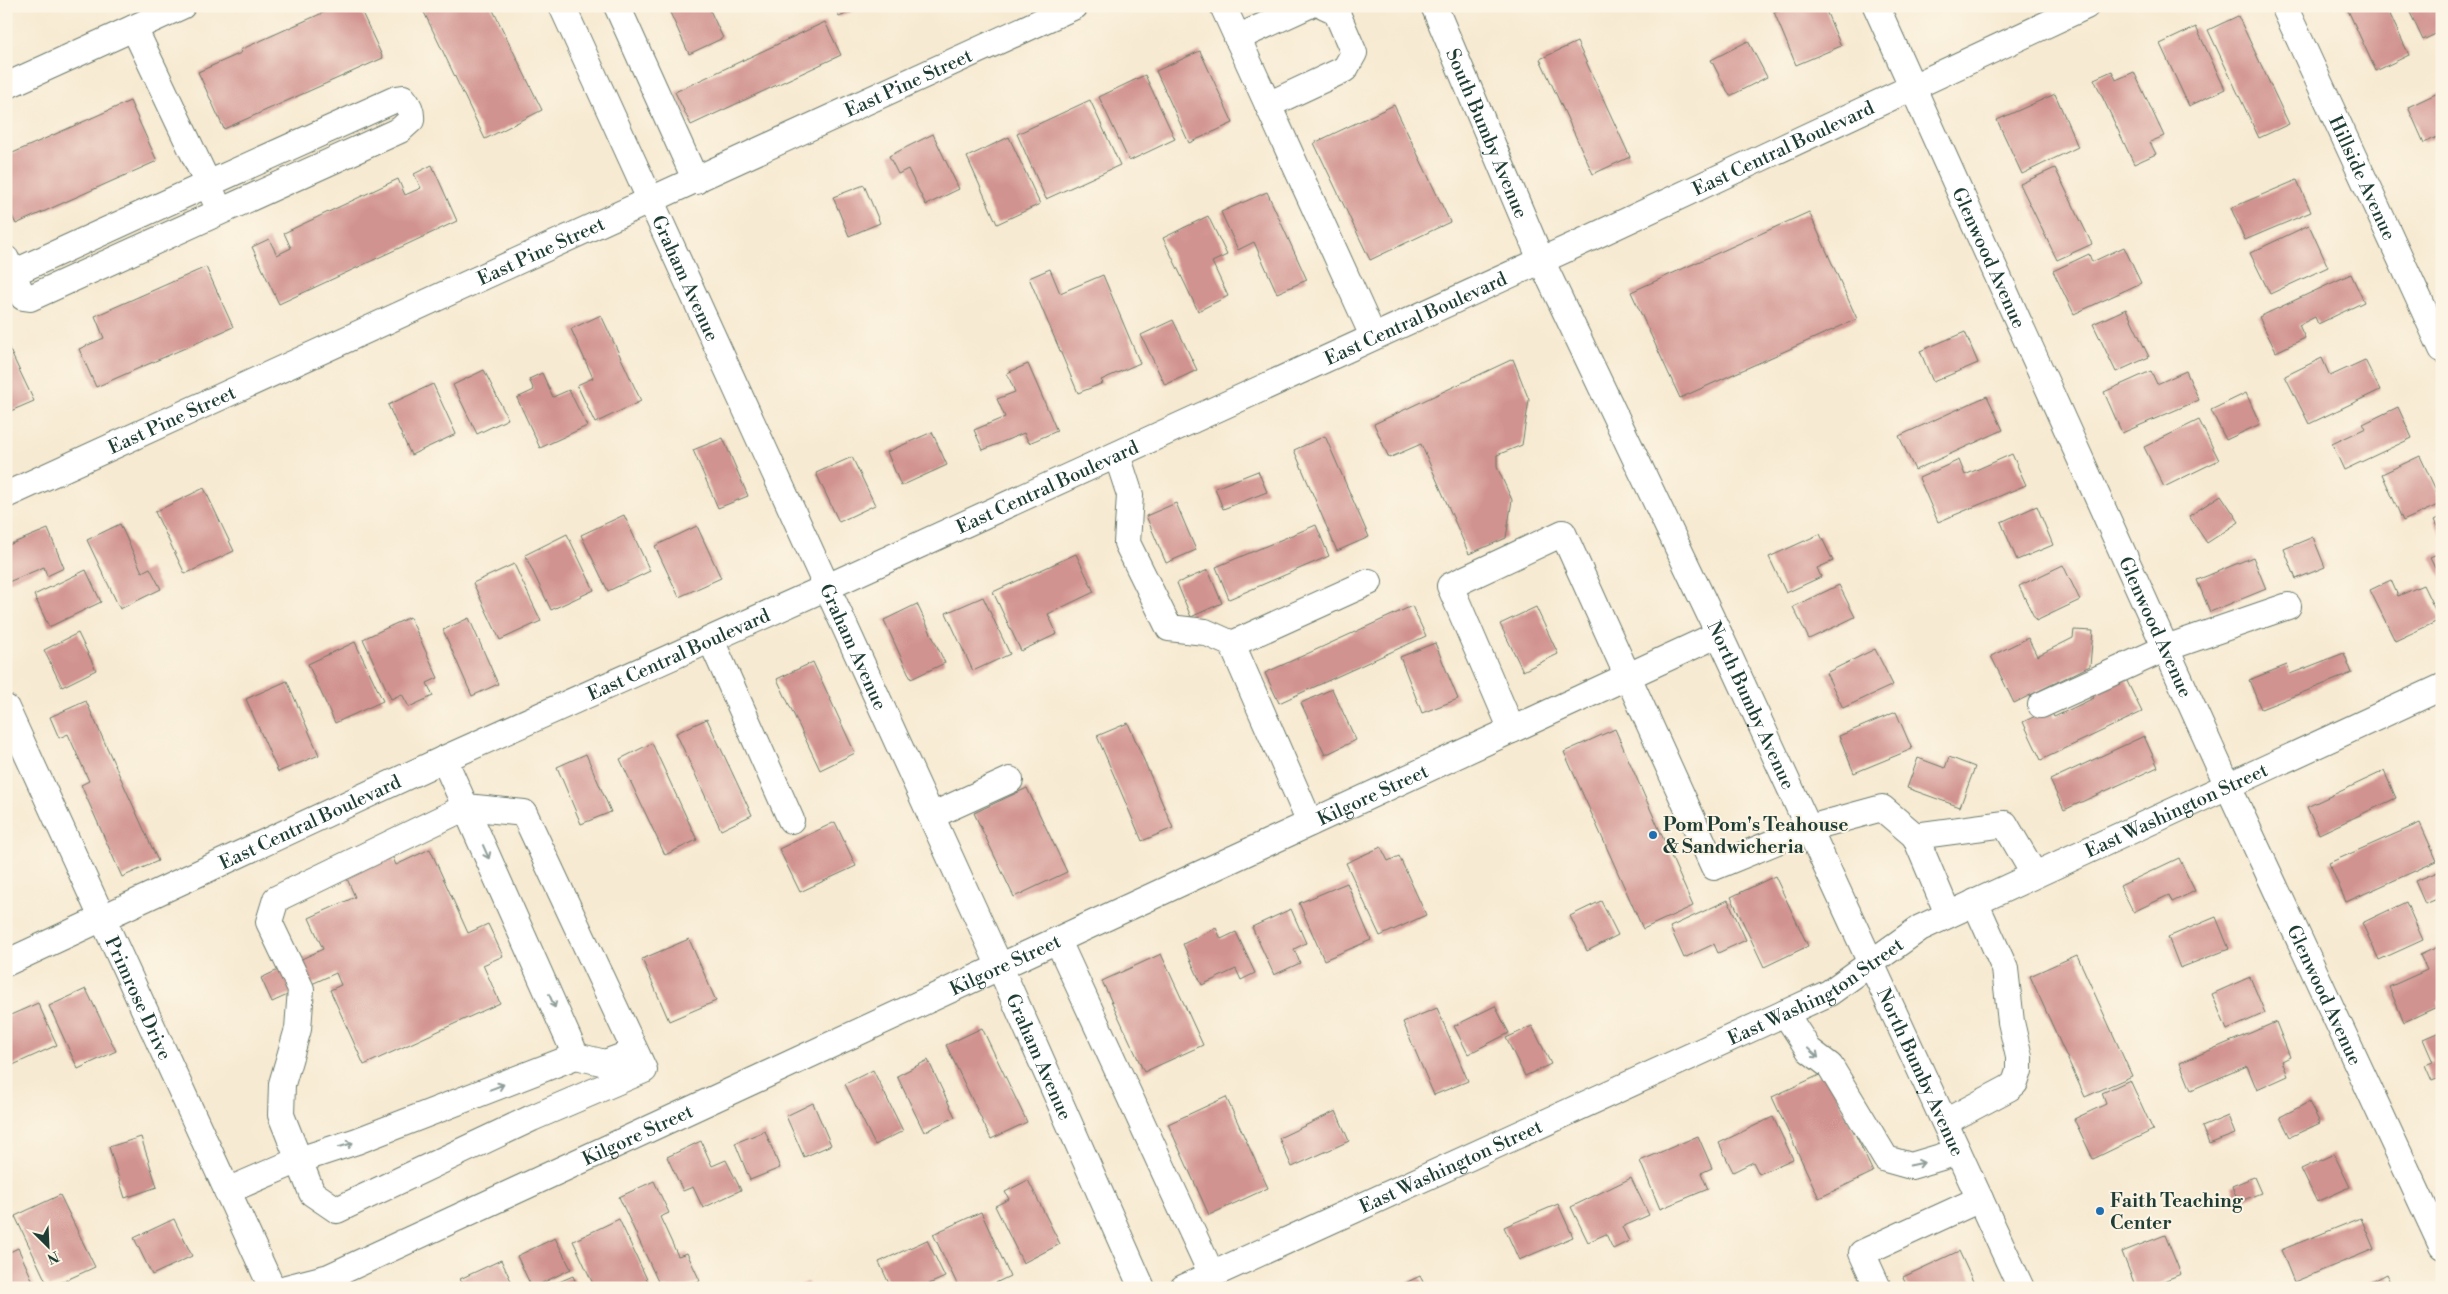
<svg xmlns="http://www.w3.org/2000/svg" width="2448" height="1294" viewBox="0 0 2448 1294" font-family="'Libre Bodoni',serif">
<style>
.building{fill:#d1938f}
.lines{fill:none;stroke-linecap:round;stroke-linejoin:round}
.minor-casing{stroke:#6b7a6b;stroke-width:28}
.minor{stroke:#fff;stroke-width:26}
.oneway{stroke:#8f9e9a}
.poi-dot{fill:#1f6fb2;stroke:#fcf5e5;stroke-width:2}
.labels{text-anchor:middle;stroke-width:4;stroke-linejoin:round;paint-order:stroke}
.street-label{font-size:19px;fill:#1f3d34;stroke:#fcf5e5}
.poi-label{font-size:19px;font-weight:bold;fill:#1f3d34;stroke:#fcf5e5;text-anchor:start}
</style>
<rect width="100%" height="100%" fill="#fcf5e5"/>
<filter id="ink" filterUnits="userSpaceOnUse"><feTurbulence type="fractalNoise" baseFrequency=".02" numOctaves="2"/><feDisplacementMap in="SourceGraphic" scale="10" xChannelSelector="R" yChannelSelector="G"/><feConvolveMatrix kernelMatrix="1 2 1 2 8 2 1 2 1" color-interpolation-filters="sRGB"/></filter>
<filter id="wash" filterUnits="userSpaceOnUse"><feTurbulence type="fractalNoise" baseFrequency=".0096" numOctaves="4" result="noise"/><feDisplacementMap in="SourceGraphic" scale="20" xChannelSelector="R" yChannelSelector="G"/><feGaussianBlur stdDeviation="1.12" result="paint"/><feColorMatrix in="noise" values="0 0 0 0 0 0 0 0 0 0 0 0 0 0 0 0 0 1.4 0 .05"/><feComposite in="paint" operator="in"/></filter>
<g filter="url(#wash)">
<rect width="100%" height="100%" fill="#f7ead2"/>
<g id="blocks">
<g class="building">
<polygon points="338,6 359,6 383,58 224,129 198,72 241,53 240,50"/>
<polygon points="421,6 491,6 542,110 485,139"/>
<polygon points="667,6 708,6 723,38 689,54"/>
<polygon points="835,6 864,6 839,17"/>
<polygon points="1787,6 1824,6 1841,46 1796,65 1774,12"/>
<polygon points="2346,6 2386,6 2409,55 2376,71"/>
<polygon points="2407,6 2442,6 2442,31 2423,40"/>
<polygon points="2238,16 2289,124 2259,138 2208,30"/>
<polygon points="825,22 841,55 691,125 675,92"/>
<polygon points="2196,27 2225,89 2189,106 2160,44"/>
<polygon points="1748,41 1767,77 1730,96 1711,60"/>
<polygon points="1577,42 1630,157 1593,174 1540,59"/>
<polygon points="1200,51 1233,123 1189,143 1156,71"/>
<polygon points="2112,71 2116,80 2134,72 2164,136 2150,142 2156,154 2134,164 2094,79"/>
<polygon points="1145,75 1175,139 1129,161 1099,97"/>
<polygon points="2442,91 2442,135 2424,143 2408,107"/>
<polygon points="2055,94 2078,147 2022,174 1997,120"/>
<polygon points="1090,100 1120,165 1046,199 1017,134"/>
<polygon points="130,101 157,161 16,224 6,204 6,156"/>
<polygon points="1394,105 1450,222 1370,260 1314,143"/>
<polygon points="933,134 959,189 926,205 908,169 898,174 889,156"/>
<polygon points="1009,137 1040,204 997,224 967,157"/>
<polygon points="432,165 457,221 279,304 252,247 269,239 277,255 291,248 284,233 398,179 405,195 421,188 414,174"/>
<polygon points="2055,168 2092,244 2057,260 2020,184"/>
<polygon points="2297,180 2311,212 2245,240 2231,208"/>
<polygon points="864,185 880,223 849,236 833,197"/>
<polygon points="1267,192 1307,280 1277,293 1254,242 1238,250 1221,212"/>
<polygon points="1809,212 1857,319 1680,398 1631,292"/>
<polygon points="1208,216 1227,255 1212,262 1228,296 1198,311 1163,238"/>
<polygon points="2309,225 2328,267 2270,294 2250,253"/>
<polygon points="2124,247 2141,283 2074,314 2053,271 2089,254 2092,262"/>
<polygon points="206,267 233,327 96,387 79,349 104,338 95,316"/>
<polygon points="1050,269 1060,293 1103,275 1140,363 1101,380 1103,383 1078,393 1029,278"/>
<polygon points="2351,274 2364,302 2318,324 2315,317 2299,325 2305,338 2276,352 2259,317"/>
<polygon points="2126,309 2149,357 2116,372 2093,324"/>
<polygon points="601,315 641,401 595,423 577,385 593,378 571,329"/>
<polygon points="1173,320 1197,370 1165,385 1141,335"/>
<polygon points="1965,332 1978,363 1933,382 1920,351"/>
<polygon points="6,342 34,401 6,413"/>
<polygon points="2322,358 2330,376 2365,360 2380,390 2309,424 2285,376"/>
<polygon points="1513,359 1529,400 1522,445 1497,455 1497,467 1512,500 1506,538 1469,554 1421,444 1389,458 1374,424"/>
<polygon points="1028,364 1057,431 1029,443 1024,433 983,450 974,430 1005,417 997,399 1015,392 1007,373"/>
<polygon points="484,370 508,419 477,434 453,385"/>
<polygon points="2151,371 2157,384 2186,371 2199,400 2122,433 2104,392"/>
<polygon points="542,373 553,397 569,390 587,426 540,448 517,398 534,390 529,379"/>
<polygon points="433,384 456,434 411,455 388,405"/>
<polygon points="2246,393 2260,424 2226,440 2211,410"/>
<polygon points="1987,396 2003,430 1915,470 1899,436"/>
<polygon points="2398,407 2412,438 2344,470 2332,444 2366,428 2363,424"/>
<polygon points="2199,420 2219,460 2164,487 2144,447"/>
<polygon points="932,432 947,465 901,486 887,452"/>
<polygon points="1325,436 1369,537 1337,551 1294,450"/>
<polygon points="723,438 748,496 718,508 693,450"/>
<polygon points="2012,454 2026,485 1938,522 1919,478 1959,460 1965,475"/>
<polygon points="2420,456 2442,503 2403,521 2382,474"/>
<polygon points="852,457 875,505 839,522 816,473"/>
<polygon points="1258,471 1267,492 1223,509 1215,488"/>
<polygon points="204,488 234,551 185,574 155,512"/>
<polygon points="2221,495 2239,522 2207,543 2189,516"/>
<polygon points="1176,503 1196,550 1166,563 1146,516"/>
<polygon points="2037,506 2053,545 2017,560 2001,522"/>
<polygon points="624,515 650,571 608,591 581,535"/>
<polygon points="2442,516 2442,537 2434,520"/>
<polygon points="120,524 142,572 150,568 161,589 120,609 87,540"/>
<polygon points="1316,525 1329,556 1229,599 1216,567"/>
<polygon points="697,526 721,578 679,597 655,546"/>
<polygon points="48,529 64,568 47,576 44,567 6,583 6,546"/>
<polygon points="567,534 594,590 551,610 525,555"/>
<polygon points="1820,534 1833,561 1817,568 1821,577 1786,593 1769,557"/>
<polygon points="2313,537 2325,567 2296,579 2284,549"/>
<polygon points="2442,552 2442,581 2430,557"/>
<polygon points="1076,554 1094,592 1048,614 1057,634 1021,651 993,592"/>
<polygon points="2253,557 2266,589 2210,612 2197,580"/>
<polygon points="514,564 541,621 500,640 473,583"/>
<polygon points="2063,565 2080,600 2036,621 2019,586"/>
<polygon points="86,570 101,602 49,627 34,595"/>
<polygon points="1208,570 1222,603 1191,617 1177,583"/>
<polygon points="2391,580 2398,596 2423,585 2440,620 2395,641 2370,590"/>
<polygon points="1839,585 1855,617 1809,639 1793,607"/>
<polygon points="983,597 1010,654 973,671 946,613"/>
<polygon points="917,604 945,663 911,679 884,620"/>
<polygon points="1412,606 1426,636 1279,703 1265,673"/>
<polygon points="1536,607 1558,654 1523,671 1500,624"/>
<polygon points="410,617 438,678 427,683 433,696 409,707 402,694 391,699 363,639"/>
<polygon points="469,618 498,684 472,696 443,630"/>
<polygon points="2074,630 2093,631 2090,666 2014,703 1991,656 2028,638 2037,656 2073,638"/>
<polygon points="78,633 96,670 62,687 44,650"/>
<polygon points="355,642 383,701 335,723 308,664"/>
<polygon points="1435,643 1458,699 1422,713 1400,657"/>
<polygon points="1875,649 1893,685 1843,708 1826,673"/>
<polygon points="2344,653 2352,673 2261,709 2249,680 2287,665 2290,674"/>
<polygon points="813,662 855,753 820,770 777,679"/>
<polygon points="2124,675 2142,712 2041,760 2023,722 2050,709 2054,717 2094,698 2091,692"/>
<polygon points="287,681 319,755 278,772 246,699"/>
<polygon points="1332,689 1356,740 1325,755 1301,703"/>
<polygon points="86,701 158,861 122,877 81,785 89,781 68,734 59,738 50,717"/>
<polygon points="1896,712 1912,749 1854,773 1839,736"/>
<polygon points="707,719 752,815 721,830 676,733"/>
<polygon points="1128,723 1173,828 1142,841 1097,736"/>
<polygon points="1615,729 1693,906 1643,929 1564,752"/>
<polygon points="2144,736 2158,767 2064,810 2050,780"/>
<polygon points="652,743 697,840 665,855 620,759"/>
<polygon points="586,754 611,812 581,824 557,767"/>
<polygon points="1949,757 1975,767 1960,807 1907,788 1918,758 1945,768"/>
<polygon points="2384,771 2396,798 2319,834 2307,807"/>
<polygon points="1027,788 1067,872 1014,897 974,813"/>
<polygon points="835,822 856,866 800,892 779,849"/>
<polygon points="2420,823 2437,861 2346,902 2329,863"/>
<polygon points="1381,847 1388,861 1399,856 1426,915 1380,936 1346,863"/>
<polygon points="430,849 468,933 488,924 503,956 483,965 500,1003 364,1065 330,990 341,985 336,973 272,1002 261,978 323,949 309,918 355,897 345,874 391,853 396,865"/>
<polygon points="2179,858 2195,891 2172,902 2169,895 2133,912 2120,886"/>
<polygon points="2438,872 2442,882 2442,897 2425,904 2415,881"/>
<polygon points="1775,876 1808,946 1764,967 1731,897"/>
<polygon points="1347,883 1371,940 1324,960 1299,903"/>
<polygon points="1728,900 1746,940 1718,953 1714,944 1684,958 1670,927"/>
<polygon points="1601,901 1618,935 1587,951 1570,916"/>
<polygon points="2406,902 2423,940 2379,960 2362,923"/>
<polygon points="1291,909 1306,943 1294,949 1300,963 1274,975 1252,927"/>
<polygon points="2216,917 2229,949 2180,968 2168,937"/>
<polygon points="1216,928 1221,939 1236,932 1255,973 1241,980 1236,969 1202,985 1183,944"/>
<polygon points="689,939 716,1001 669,1021 642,959"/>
<polygon points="2442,945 2442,998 2437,1001 2439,1006 2404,1022 2389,987 2427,970 2420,955"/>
<polygon points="1161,954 1203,1045 1144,1072 1102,981"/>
<polygon points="2077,955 2132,1076 2085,1097 2030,976"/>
<polygon points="2250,977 2265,1013 2227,1030 2212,994"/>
<polygon points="86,989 116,1051 78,1069 49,1006"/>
<polygon points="38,1003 57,1045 13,1065 6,1051 6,1017"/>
<polygon points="1495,1006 1509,1033 1468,1054 1454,1026"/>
<polygon points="1437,1008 1468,1081 1434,1095 1403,1022"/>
<polygon points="2276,1022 2290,1057 2282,1061 2288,1076 2257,1090 2247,1066 2191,1090 2180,1063"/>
<polygon points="1532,1026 1551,1064 1525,1076 1506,1038"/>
<polygon points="982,1028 1027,1122 991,1139 946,1045"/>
<polygon points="2442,1031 2442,1077 2432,1081 2425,1065 2433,1062 2423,1039"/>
<polygon points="928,1060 955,1117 924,1132 897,1076"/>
<polygon points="873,1070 903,1131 875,1145 845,1084"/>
<polygon points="1826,1072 1873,1172 1819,1198 1772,1097"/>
<polygon points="2130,1080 2153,1130 2093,1159 2074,1119 2106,1104 2102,1093"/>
<polygon points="1226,1097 1268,1188 1209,1215 1168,1124"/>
<polygon points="2309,1102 2320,1123 2290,1137 2280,1117"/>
<polygon points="813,1103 831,1145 804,1157 786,1116"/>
<polygon points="1336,1111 1349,1141 1292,1167 1279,1138"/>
<polygon points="2228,1116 2235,1134 2209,1144 2202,1127"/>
<polygon points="1773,1117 1793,1159 1759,1174 1753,1162 1733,1172 1719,1143"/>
<polygon points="765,1131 780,1168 750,1180 735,1143"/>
<polygon points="1698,1136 1712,1168 1701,1173 1708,1189 1660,1209 1640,1161"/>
<polygon points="141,1137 157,1187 125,1198 109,1147"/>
<polygon points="701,1141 712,1166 726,1160 741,1190 703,1208 693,1187 683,1191 667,1157"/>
<polygon points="2334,1154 2350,1187 2317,1202 2301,1169"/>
<polygon points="2254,1177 2261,1193 2238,1202 2232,1186"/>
<polygon points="1631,1178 1649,1215 1622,1227 1629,1241 1613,1249 1606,1234 1588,1242 1571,1207"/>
<polygon points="1028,1180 1060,1244 1023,1263 995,1206 1009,1199 1005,1192"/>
<polygon points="654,1181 669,1213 660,1217 678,1256 687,1253 700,1281 686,1288 661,1288 619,1197"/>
<polygon points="60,1195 95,1267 49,1288 15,1216"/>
<polygon points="1558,1204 1573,1237 1519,1260 1504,1227"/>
<polygon points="981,1212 1010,1276 985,1288 959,1288 933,1234"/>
<polygon points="2361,1218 2374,1249 2294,1282 2281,1250"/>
<polygon points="174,1219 192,1256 152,1275 134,1238"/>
<polygon points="619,1219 651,1288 595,1288 573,1241"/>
<polygon points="2165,1235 2181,1274 2146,1288 2136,1288 2122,1252"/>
<polygon points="555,1238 571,1269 532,1288 517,1256"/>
<polygon points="927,1240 945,1277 929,1284 930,1288 891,1288 879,1262"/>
<polygon points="18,1248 36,1288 6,1288 6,1254"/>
<polygon points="1959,1251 1976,1288 1908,1288 1903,1277"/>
<polygon points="501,1260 514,1287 464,1288 460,1279"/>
<polygon points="2386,1274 2393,1288 2359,1288"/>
<polygon points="573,1276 578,1288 545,1288"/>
<polygon points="1420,1276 1426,1288 1395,1288"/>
<polygon points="808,1282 811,1288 794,1288"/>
</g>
</g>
</g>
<g filter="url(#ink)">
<use href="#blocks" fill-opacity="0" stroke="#6b7a6b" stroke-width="1"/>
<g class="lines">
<g class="minor-casing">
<g id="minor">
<path id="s1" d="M 562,6 L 1000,967 L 1142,1288"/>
<polyline points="617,6 696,181"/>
<polyline points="1223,6 1373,336"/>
<path id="s2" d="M 1434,6 L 1541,260 L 1719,634 L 2021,1288"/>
<path id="s3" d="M 1876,6 L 2227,784 L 2442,1246"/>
<path id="s4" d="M 2284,6 L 2442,349"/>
<polyline points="1237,38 1307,6"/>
<polyline points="6,86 182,6"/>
<polyline points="1268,105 1345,69 1354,53 1336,11 1325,6"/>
<path d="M 6,259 L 23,297 L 30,298 L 400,130 L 411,120 C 412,111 409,105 403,98 L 396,99 L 208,184 L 134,28"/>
<polyline points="13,273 208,184 215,200"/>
<polyline points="1117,455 1130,495 1127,543 1169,628 1205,632 1232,644 1310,823"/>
<path id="s5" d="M 6,495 L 1075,6"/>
<polyline points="711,640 791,820"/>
<polyline points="1232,644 1369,582"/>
<polyline points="2041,705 2166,648 2288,606"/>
<path id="s6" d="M 6,708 L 272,1288"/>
<polyline points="1512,730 1450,586 1563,533 1714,867 1809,828 1882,808 1915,836"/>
<polyline points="444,759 576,1056"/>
<polygon points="466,807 524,813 644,1070 532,1118 337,1210 312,1193 281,1115 282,1084 298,1029 301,989 269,922 276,899"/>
<polyline points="931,816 1010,780"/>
<polyline points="1948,914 1915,836 2005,824 2034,874"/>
<polyline points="1058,941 1212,1275"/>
<path id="s7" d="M 6,963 L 444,759 L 825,588 L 1586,240 L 2086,6"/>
<polyline points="1785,1013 1809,1050 1830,1066 1886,1159 1911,1166 1958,1152"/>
<polyline points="1945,1122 2009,1088 2015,1083 2019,1071 2019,1057 2011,1022 2005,969 1975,902"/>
<polyline points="227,1191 299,1160 357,1141 576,1056 605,1063 635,1052"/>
<path id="s8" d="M 286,1288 L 329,1277 L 1719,634"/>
<path id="s9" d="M 1183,1288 L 1829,993 L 1920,928 L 2442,687"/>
<polyline points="1878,1288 1862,1253 1980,1199"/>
</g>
</g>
<use href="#minor" class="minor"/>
</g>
<defs><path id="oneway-shaft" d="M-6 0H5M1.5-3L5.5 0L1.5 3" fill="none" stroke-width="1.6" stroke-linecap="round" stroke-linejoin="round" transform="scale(1.25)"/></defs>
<g class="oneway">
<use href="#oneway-shaft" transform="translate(486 852) rotate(66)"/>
<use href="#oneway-shaft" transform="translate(552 1001) rotate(66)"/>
<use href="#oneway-shaft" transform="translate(1813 1053) rotate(42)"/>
<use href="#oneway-shaft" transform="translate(497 1087) rotate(-21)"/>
<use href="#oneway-shaft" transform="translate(346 1145) rotate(-17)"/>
<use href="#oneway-shaft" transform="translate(1917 1164) rotate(-12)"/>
</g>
</g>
<g class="poi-dot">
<circle cx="1653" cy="835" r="5"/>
<circle cx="2100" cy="1211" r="5"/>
</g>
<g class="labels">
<g class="street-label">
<text dy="7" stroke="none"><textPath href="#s5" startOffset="992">East Pine Street</textPath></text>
<text dy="7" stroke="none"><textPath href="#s2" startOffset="138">South Bumby Avenue</textPath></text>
<text dy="7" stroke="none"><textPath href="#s7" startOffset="1955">East Central Boulevard</textPath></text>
<text dy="7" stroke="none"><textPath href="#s4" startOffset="189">Hillside Avenue</textPath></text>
<text dy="7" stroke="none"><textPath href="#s5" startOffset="588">East Pine Street</textPath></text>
<text dy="7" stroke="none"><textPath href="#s3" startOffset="276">Glenwood Avenue</textPath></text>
<text dy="7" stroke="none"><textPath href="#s1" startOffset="299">Graham Avenue</textPath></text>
<text dy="7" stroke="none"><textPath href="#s7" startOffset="1550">East Central Boulevard</textPath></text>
<text dy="7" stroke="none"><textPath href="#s5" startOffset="182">East Pine Street</textPath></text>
<text dy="7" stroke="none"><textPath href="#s7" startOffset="1145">East Central Boulevard</textPath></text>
<text dy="7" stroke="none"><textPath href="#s3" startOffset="681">Glenwood Avenue</textPath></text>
<text dy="7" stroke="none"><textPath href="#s1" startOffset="704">Graham Avenue</textPath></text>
<text dy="7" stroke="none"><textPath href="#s7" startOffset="740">East Central Boulevard</textPath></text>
<text dy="7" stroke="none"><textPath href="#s2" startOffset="768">North Bumby Avenue</textPath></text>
<text dy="7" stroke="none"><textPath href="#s8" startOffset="1194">Kilgore Street</textPath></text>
<text dy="7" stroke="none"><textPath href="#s9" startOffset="1104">East Washington Street</textPath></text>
<text dy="7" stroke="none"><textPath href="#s7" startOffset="335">East Central Boulevard</textPath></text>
<text dy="7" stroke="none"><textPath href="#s8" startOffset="789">Kilgore Street</textPath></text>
<text dy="7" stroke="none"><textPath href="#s9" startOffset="699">East Washington Street</textPath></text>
<text dy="7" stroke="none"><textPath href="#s3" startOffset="1086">Glenwood Avenue</textPath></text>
<text dy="7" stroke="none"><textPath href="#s6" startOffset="319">Primrose Drive</textPath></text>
<text dy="7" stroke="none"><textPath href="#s1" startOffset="1154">Graham Avenue</textPath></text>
<text dy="7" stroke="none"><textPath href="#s2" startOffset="1172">North Bumby Avenue</textPath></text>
<text dy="7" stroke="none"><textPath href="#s8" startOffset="384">Kilgore Street</textPath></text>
<text dy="7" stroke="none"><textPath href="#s9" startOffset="294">East Washington Street</textPath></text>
</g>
<g class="poi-label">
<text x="1663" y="831">Pom Pom's Teahouse<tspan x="1663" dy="22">&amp; Sandwicheria</tspan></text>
<text x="2110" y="1207">Faith Teaching<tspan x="2110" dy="22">Center</tspan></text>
</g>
</g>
<rect width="2448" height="1294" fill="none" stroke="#fcf5e5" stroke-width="25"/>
<g transform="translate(48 1246) rotate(156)" stroke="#fcf5e5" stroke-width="4" paint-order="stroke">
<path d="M0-4L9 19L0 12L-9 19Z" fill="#1f3d34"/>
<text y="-8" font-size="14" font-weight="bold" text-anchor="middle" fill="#1f3d34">N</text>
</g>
</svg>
